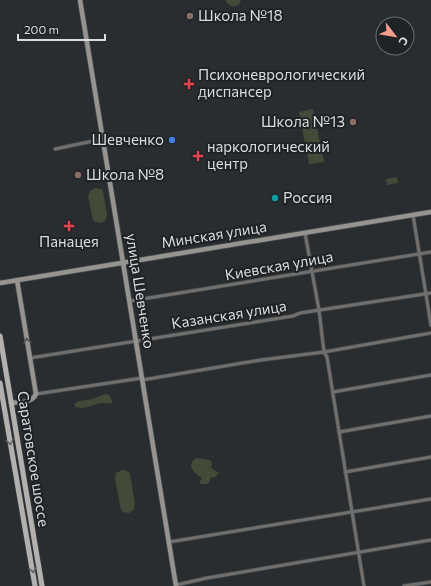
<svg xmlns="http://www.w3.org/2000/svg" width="431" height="586" viewBox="0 0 431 586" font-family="Commissioner,sans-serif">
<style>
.green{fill:#454937}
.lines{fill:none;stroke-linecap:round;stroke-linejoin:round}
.street-casing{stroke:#45494c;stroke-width:4.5}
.secondary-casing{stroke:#45494c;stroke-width:6}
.primary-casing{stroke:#45494c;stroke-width:6}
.street{stroke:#706f6d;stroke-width:3}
.secondary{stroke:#959491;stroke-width:4.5}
.primary{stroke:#b3b1ad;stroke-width:5}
.oneway{stroke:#4f5051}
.oneway2{stroke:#626363}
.education-dot{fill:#8d6e63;stroke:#202326;stroke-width:1.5}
.health-dot{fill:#e0444e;stroke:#202326;stroke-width:1.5}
.shop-dot{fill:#3f7fe0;stroke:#202326;stroke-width:1.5}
.culture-dot{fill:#0f9aa8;stroke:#202326;stroke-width:1.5}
.labels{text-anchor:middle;stroke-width:4;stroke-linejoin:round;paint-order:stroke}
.poi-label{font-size:15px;fill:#d9dbdd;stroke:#202326;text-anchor:start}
.street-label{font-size:15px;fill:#d9dbdd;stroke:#202326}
</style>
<rect width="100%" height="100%" fill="#292d30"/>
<g class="green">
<path d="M 225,0 L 241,0 C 238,10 229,7 225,0 Z"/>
<polygon points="313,109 324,162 309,164 299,112"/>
<polygon points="397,177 398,183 387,185 386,179"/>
<polygon points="95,188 101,189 103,191 107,214 106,220 101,223 95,222 93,220 88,197 90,191"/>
<path d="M 106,394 L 109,395 L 113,403 C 109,404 106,403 102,403 C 93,404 85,410 76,407 L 74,404 C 80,399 86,401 93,399 C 98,397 101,395 106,394 Z"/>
<path d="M 196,458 L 210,460 L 212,463 L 211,468 L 219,473 L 215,477 L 210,478 L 210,481 L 207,484 L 201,484 L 199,483 L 202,478 C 195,474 185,465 196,458 Z"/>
<polygon points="122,470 127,471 130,474 135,504 134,510 129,513 123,512 121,510 115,479 116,473"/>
</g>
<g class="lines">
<g class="street-casing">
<g id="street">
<polyline points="55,149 103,139"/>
<polyline points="413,215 431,325"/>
<polyline points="305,233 319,310 324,352 327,357 364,586"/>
<polyline points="130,301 431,252"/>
<polyline points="30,358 293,316 300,313 431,293"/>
<polyline points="142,380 261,360 324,352 431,333"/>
<polyline points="333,392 431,375"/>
<polyline points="36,394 142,378"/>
<polyline points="339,432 431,416"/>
<polyline points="345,472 431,457"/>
<polyline points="169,542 431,499"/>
<polyline points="176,585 207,578 431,540"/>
<polyline points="404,586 431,582"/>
</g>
</g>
<g class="secondary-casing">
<g id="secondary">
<polyline points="80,0 176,586"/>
<polyline points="0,283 431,212"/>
<path d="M 11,403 C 20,402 32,403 36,394 L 17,280"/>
</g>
</g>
<g class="primary-casing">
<g id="primary">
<polyline points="0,336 42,586"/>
<polyline points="0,383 35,586"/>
</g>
</g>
<use href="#street" class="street"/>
<use href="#secondary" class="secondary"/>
<use href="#primary" class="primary"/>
</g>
<defs><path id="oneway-chevron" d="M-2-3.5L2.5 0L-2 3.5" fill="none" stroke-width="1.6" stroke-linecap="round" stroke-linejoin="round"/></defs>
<use class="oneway" href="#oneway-chevron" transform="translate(27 341) rotate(-100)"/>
<g class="oneway2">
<use href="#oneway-chevron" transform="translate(10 442) rotate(80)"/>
<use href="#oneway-chevron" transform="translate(33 570) rotate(80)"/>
</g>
<g class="education-dot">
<circle cx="190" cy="16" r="4"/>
<circle cx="353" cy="122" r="4"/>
<circle cx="78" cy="175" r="4"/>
</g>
<g class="health-dot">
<path d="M187 78h4v4h4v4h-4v4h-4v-4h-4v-4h4z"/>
<path d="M196 150h4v4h4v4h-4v4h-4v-4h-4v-4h4z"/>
<path d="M67 220h4v4h4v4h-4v4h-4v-4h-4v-4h4z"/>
</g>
<circle class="shop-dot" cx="172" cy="140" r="4"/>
<circle class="culture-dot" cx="275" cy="198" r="4"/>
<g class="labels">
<g class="poi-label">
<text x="198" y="21">Школа №18</text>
<text x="198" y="80">Психоневрологический<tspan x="198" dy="17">диспансер</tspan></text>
<text x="345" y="127" text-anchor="end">Школа №13</text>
<text x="164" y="145" text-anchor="end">Шевченко</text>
<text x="207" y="152">наркологический<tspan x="207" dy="17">центр</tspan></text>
<text x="86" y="180">Школа №8</text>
<text x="283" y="203">Россия</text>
<text x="69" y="247" text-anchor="middle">Панацея</text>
</g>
<g class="street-label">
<text transform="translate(214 235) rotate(-9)" y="5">Минская улица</text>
<text transform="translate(279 266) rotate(-10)" y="5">Киевская улица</text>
<text transform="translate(140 291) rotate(81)" y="5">улица Шевченко</text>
<text transform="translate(229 315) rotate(-9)" y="5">Казанская улица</text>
<text transform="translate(33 459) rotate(81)" y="5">Саратовское шоссе</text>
</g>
</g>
<g transform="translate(395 36) rotate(121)"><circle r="19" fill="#202326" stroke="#6a6d6f"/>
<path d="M0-3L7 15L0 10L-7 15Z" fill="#f49d8d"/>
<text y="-6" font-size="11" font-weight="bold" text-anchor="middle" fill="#d9dbdd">С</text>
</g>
<path d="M18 34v6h87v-6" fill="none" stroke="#d9dbdd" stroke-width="2"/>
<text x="24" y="34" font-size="12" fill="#d9dbdd" stroke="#202326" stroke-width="3" paint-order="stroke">200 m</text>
</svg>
